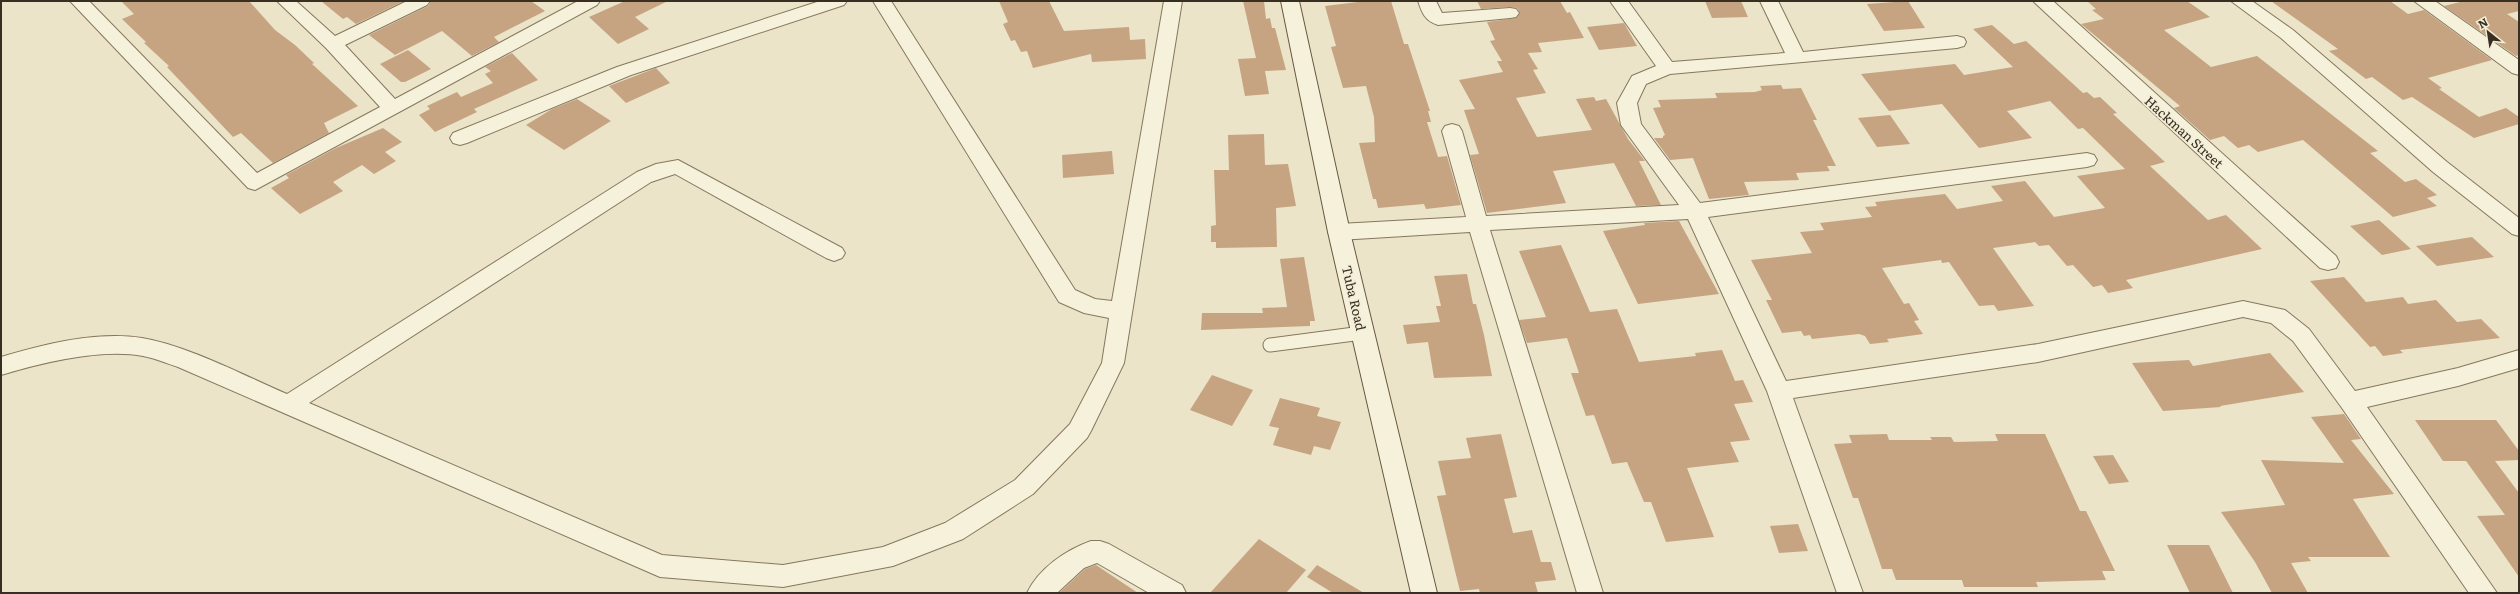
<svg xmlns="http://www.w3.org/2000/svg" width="2520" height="594" viewBox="0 0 2520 594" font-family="Literata,serif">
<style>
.building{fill:#c6a481}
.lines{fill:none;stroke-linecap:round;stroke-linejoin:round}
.lane-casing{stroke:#86775f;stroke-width:15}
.street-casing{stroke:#86775f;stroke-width:2}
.secondary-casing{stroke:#685842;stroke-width:2}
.lane{stroke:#f6f1db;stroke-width:13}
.street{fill:#f6f1db;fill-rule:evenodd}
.secondary{fill:#f6f1db;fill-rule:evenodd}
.labels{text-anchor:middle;stroke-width:3.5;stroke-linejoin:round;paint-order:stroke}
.street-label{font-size:13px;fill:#382e21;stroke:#f3eed7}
</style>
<rect width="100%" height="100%" fill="#ebe4c8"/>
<g class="building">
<polygon points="121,1 249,1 275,30 295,45 314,63 312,64 358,106 324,123 329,133 273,163 241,133 233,137 167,67 169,66 144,43 146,42 122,19 134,14"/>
<polygon points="321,1 404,1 356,24 347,17 343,19"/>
<polygon points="431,1 531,1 545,11 494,37 499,42 472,56 442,31 395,55 369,35 428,6"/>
<polygon points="625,1 668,1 635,17 649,29 618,44 589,17"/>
<polygon points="999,1 1049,1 1064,31 1129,27 1130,40 1145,39 1146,59 1092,62 1091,54 1033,68 1027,51 1021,52 1015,40 1011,41 1003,24 1008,22"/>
<polygon points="1243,1 1264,1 1266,19 1270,18 1272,28 1275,28 1286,70 1265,71 1269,94 1245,96 1238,59 1256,58"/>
<polygon points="1366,1 1391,1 1404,44 1408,44 1430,111 1428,111 1431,122 1427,122 1438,157 1447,156 1461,205 1426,209 1424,204 1378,208 1376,199 1373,199 1359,143 1375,142 1374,117 1366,86 1343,88 1331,47 1336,46 1325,6"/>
<polygon points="1477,1 1560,1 1567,13 1570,12 1584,38 1538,43 1542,52 1528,53 1538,69 1533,70 1546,93 1516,98 1537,137 1592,130 1576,99 1594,97 1596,101 1606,99 1628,139 1645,161 1639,161 1661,205 1636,206 1614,163 1553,171 1566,203 1487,213 1470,155 1479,154 1464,110 1475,109 1459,80 1503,72 1497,61 1502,61 1490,41 1495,40 1487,22 1516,18 1520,13 1517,8 1510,7 1481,9"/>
<polygon points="1705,1 1741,1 1748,17 1712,18"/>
<polygon points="1908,1 1925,28 1884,31 1867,4"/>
<polygon points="2087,1 2187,1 2210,17 2164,30 2211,67 2257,56 2378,151 2370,153 2405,182 2416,179 2437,195 2427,198 2437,206 2393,217 2303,140 2258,152 2249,145 2238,148 2224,136 2210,140 2174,108 2180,106 2081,24 2104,19 2092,10 2096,9"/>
<polygon points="2271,1 2390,1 2408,14 2424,10 2492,60 2428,78 2442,88 2439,89 2479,117 2506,108 2519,117 2519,124 2474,138 2412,97 2403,100 2372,77 2366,79 2329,51 2338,49"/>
<polygon points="2464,1 2519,1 2519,11 2507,14 2519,22 2519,55 2516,56 2444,6"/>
<polygon points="1624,23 1637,46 1599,50 1587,27"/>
<polygon points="1992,25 2014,44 2026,41 2083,93 2087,92 2094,98 2100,97 2117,113 2113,114 2165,162 2150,166 2208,220 2226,215 2262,249 2126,280 2133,288 2108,293 2102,285 2093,287 2073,265 2067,266 2049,245 2039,246 2035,242 1993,248 2034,306 1998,311 1994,305 1979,306 1949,262 1942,263 1941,260 1882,268 1904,304 1909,303 1919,320 1914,321 1923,334 1887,339 1889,342 1870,344 1865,336 1859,334 1812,339 1810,335 1804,336 1801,331 1782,333 1766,300 1772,300 1751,260 1812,253 1800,232 1824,230 1820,223 1872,217 1865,207 1877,206 1875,202 1945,194 1957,209 2003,201 1991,186 2025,181 2054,217 2105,208 2077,176 2125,169 2083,128 2078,129 2050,101 2007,111 2032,138 1979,148 1942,104 1889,111 1861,74 1955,64 1964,75 2013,67 1973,29"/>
<polygon points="408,50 431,69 405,82 401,82 380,64"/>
<polygon points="512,53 538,80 474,109 477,112 435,132 419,115 430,109 427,106 457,92 461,97 493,83 485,74 491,71 485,67"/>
<polygon points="656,68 670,83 626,103 609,86"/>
<polygon points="1781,85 1783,89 1801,88 1817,120 1813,120 1836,166 1827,166 1830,171 1796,173 1799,180 1744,182 1749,195 1709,199 1693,158 1670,160 1654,138 1663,138 1663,136 1665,135 1653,108 1661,107 1658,100 1717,98 1715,93 1755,92 1762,90 1760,86"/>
<polygon points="577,99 611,121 564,150 526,125 552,109"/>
<polygon points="1890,115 1910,144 1877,147 1858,118"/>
<polygon points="383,128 402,142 385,152 396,161 374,174 362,165 333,182 343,191 300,214 271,188 289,178 286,175 336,148"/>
<polygon points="1264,134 1265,165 1288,164 1296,206 1276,208 1277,247 1216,248 1216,242 1211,242 1211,226 1216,225 1214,170 1229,170 1228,135"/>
<polygon points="1112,151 1114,174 1063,178 1062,155"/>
<polygon points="2379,220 2411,249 2382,255 2350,226"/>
<polygon points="1679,221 1719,294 1638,304 1603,231 1645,225 1644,223"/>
<polygon points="2472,237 2494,257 2437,266 2416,246"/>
<polygon points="1561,245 1590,312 1617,309 1639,362 1696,356 1695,353 1722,350 1735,381 1743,380 1753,402 1734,404 1750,440 1730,442 1739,462 1687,468 1714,537 1666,542 1651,502 1644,502 1627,462 1612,464 1594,415 1586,416 1571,373 1579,373 1567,338 1527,343 1519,320 1546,317 1519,251"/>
<polygon points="1304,257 1315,321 1310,321 1310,326 1201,330 1202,313 1263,313 1262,308 1287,307 1280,259"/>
<polygon points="1467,274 1473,304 1476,304 1484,335 1492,376 1434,378 1428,342 1407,344 1403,325 1440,322 1436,306 1441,306 1434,276"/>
<polygon points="2344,277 2366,302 2403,297 2408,304 2436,300 2457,322 2481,319 2500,338 2400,350 2403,353 2383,356 2375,346 2370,347 2310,281"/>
<polygon points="2270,353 2304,392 2220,406 2221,407 2163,411 2132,363 2189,360 2193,366"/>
<polygon points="1212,375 1253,390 1232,426 1190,410"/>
<polygon points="1280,398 1320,408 1317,416 1341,422 1330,450 1314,446 1311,455 1273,445 1279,428 1269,426"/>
<polygon points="2344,414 2361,439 2351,440 2394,494 2353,499 2390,557 2308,557 2311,561 2291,563 2308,593 2272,593 2255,562 2221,512 2285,505 2261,460 2344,463 2311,417"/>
<polygon points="2415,420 2496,420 2519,451 2519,460 2495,461 2519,493 2519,577 2477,516 2505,515 2466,461 2443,461"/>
<polygon points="1501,434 1517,497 1504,499 1513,533 1532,530 1541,562 1551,562 1556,580 1535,582 1538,593 1480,593 1479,589 1460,591 1455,571 1437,496 1446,495 1438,461 1471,458 1466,438"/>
<polygon points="1887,434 1889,440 1932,440 1930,437 1951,437 1954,442 1998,441 1995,434 2045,434 2080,511 2086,511 2115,571 2102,571 2106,580 2036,582 2038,587 1964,587 1962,580 1896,580 1892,569 1882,569 1858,498 1853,498 1834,444 1852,443 1849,435"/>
<polygon points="2113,455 2129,482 2109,484 2093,456"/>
<polygon points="1798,524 1808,551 1779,553 1770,526"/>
<polygon points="1259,539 1306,570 1286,593 1210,593"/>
<polygon points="2167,545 2209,545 2233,593 2190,593"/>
<polygon points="1096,565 1138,593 1059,593 1085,569"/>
<polygon points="1317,565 1364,593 1333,593 1307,577"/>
</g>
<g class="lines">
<g class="lane-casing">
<polyline id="lane" points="1270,345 1362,333"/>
</g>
<g class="street-casing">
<g id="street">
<polygon points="70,1 89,1 257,173 380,107 326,48 277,1 296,1 335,36 407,1 430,1 427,5 345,45 395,99 578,1 600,1 597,5 255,190 248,188"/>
<polygon points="820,1 847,1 844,5 631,75 467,143 460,145 453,143 450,138 453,133 617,67"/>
<path d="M 873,1 L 891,1 L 1075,290 L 1095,299 L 1112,301 L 1164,1 L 1182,1 L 1124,363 L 1091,431 L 1087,438 L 1033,494 L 963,539 L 893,566 L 783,587 L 660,577 L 178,367 C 166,363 154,358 143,356 C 101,348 41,363 1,375 L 1,357 C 45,344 96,331 142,338 C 186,345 245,376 287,394 L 637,172 L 656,164 L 678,160 L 842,248 L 845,253 L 842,258 L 834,261 L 826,258 L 675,174 L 651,182 L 309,403 L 662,555 L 783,565 L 883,547 L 945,523 L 1015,480 L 1070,424 L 1102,363 L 1109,318 L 1084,313 L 1059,302 Z"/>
<path d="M 1418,1 L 1436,1 L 1442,13 L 1510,8 L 1516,9 L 1519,13 L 1516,17 L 1510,18 L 1438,25 C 1425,21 1422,13 1418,1 Z"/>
<polygon points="1610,1 1628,1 1672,62 1785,53 1760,1 1778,1 1803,52 1957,36 1964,38 1966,42 1964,46 1957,48 1670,74 1646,84 1637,103 1641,124 1700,203 2087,153 2094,155 2097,160 2094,165 2087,167 1708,217 1786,381 2038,344 2243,301 2285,310 2309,329 2355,391 2458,368 2519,350 2519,368 2458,386 2367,407 2497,593 2469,593 2342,408 2293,341 2271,323 2243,317 2038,362 1793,398 1863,593 1837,593 1767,391 1688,219 1490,230 1603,593 1577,593 1470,232 1339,240 1332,237 1328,232 1332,227 1339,224 1466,217 1442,131 1445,126 1452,124 1459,126 1462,131 1486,216 1679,205 1621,125 1617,103 1632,76 1656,66"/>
<polygon points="2033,1 2053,1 2336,256 2339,262 2336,268 2328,270 2320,268"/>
<polygon points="2231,1 2252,1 2293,30 2447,162 2519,218 2519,236 2512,234 2433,172 2281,38"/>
<polygon points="2414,1 2435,1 2519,60 2519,75 2512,73"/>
<path d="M 1091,541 L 1100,541 L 1109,544 L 1182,585 L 1186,593 L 1149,593 L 1097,563 L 1084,568 L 1057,593 L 1027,593 C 1039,568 1066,550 1091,541 Z"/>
</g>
</g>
<g class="secondary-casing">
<polygon id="secondary" points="1281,1 1299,1 1350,232 1437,593 1411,593 1328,232"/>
</g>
<use href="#lane" class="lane"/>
<use href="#street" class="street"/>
<use href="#secondary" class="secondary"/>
</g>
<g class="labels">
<g class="street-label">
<text transform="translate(2184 132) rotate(42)" y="5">Hackman Street</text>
<text transform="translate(1354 298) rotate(77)" y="5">Tuba Road</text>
</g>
</g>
<rect width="2520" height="594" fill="none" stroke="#382e21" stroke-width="4"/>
<g transform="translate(2488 32) rotate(330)" stroke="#f3eed7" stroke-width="3" paint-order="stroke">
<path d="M0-3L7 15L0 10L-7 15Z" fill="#382e21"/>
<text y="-6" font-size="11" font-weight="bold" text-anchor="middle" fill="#382e21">N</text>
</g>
</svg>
